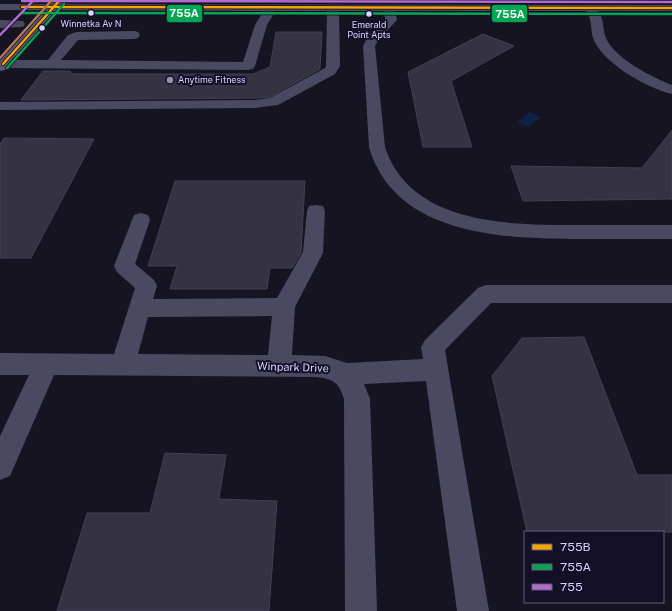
<svg xmlns="http://www.w3.org/2000/svg" width="672" height="611" viewBox="0 0 672 611" font-family="'Public Sans',sans-serif">
<style>
.water{fill:#0d2144}
.building{fill:#343243;stroke:#433f54}
.lines{fill:none;stroke-linecap:round;stroke-linejoin:round}
.minor{fill:#4a4962;fill-rule:evenodd}
.major{fill:#5e5373;fill-rule:evenodd}
.bus-1-casing{stroke:#130f26;stroke-width:4}
.bus-2-casing{stroke:#130f26;stroke-width:4}
.bus-3-casing{stroke:#130f26;stroke-width:4}
.bus-4-casing{stroke:#130f26;stroke-width:4}
.bus-1{stroke:#f7a600;stroke-width:2.5}
.bus-2{stroke:#00a651;stroke-width:2.5}
.bus-3{stroke:#b06ccc;stroke-width:2.5}
.bus-4{stroke:#b07c57;stroke-width:2.5}
.bus-dot{fill:#d9d4ff;stroke:#130f26;stroke-width:1.5}
.poi-dot{fill:#9591b1;stroke:#130f26;stroke-width:1.5}
.labels{text-anchor:middle;stroke-width:4;stroke-linejoin:round;paint-order:stroke}
.far-bus-label{font-size:9px;fill:#d9d4ff;stroke:#130f26}
.far-poi-label{font-size:9px;fill:#d9d4ff;stroke:#130f26;text-anchor:start}
.street-label{font-size:11px;fill:#d9d4ff;stroke:#130f26}
.line-badge{stroke:#130f26;stroke-width:1.5}
.badge-label{font-size:11px;text-anchor:middle;font-weight:bold;fill:#fff}
</style>
<rect width="100%" height="100%" fill="#161421"/>
<polygon class="water" points="530,112 541,117 528,127 517,122"/>
<g class="building">
<polygon points="276,32 322,32 320,69 270,97 256,98 21,100 43,71 70,71 73,74 253,74 270,67"/>
<polygon points="483,34 514,46 451,81 472,147 423,147 408,72"/>
<polygon points="672,130 672,199 523,201 511,166 642,168"/>
<polygon points="4,138 94,139 31,258 0,258 0,144"/>
<polygon points="175,181 305,181 301,253 292,268 270,268 267,289 170,289 177,266 148,266"/>
<polygon points="584,337 637,475 672,475 672,532 527,532 492,376 522,338"/>
<polygon points="165,453 226,455 219,499 277,501 269,611 57,611 87,513 150,513"/>
</g>
<g class="lines">
<g class="minor">
<path d="M 0,4 L 672,5 L 672,11 L 598,11 C 605,21 602,28 606,38 C 615,59 652,77 672,85 L 672,94 C 647,88 602,63 593,38 C 590,28 593,21 586,11 L 395,11 L 397,20 L 379,39 L 375,46 L 385,147 C 411,226 512,225 580,225 C 611,225 641,225 672,225 L 672,239 C 643,239 613,239 584,239 C 507,239 395,237 369,147 L 363,46 L 369,34 L 385,19 L 384,11 L 339,11 L 340,66 L 335,74 L 278,105 L 254,108 L 0,110 L 0,102 L 254,100 L 270,98 L 325,68 L 326,66 L 327,11 L 273,11 L 273,15 L 267,25 L 255,66 L 253,69 L 248,70 L 3,68 L 0,67 L 0,61 L 3,60 L 48,60 L 68,35 L 76,32 L 134,31 L 138,32 L 140,35 L 138,38 L 134,39 L 78,40 L 61,60 L 243,62 L 255,25 L 261,15 L 262,11 L 0,10 Z"/>
<polygon points="0,20 23,21 25,24 23,27 0,28"/>
<path d="M 316,205 L 323,206 L 325,211 L 323,253 L 295,307 L 292,355 L 325,356 L 347,363 L 423,359 L 421,347 L 425,340 L 478,288 L 486,285 L 672,285 L 672,303 L 491,303 L 445,350 L 489,611 L 457,611 L 426,381 L 364,384 L 370,399 L 377,611 L 345,611 L 344,399 C 339,382 333,379 316,377 L 54,375 L 10,476 L 0,480 L 0,436 L 29,375 L 0,375 L 0,353 L 114,354 L 135,288 L 117,272 L 114,266 L 134,215 L 141,213 L 148,215 L 150,220 L 135,264 L 154,280 L 157,286 L 153,299 L 277,298 L 303,252 L 307,211 L 309,206 ZM 272,316 L 268,355 L 138,354 L 148,317 Z"/>
</g>
<polygon class="major" points="54,0 66,0 5,70 0,71 0,59"/>
<g class="bus-1-casing">
<g id="bus-1">
<polyline points="22,7 672,8"/>
<polyline points="3,64 60,0"/>
</g>
</g>
<g class="bus-2-casing">
<g id="bus-2">
<polyline points="22,13 672,14"/>
<polyline points="7,68 64,4"/>
</g>
</g>
<g class="bus-3-casing">
<g id="bus-3">
<polyline points="22,1 672,2"/>
<polyline points="0,35 34,0"/>
</g>
</g>
<g class="bus-4-casing">
<polyline id="bus-4" points="0,58 52,0"/>
</g>
<use href="#bus-1" class="bus-1"/>
<use href="#bus-2" class="bus-2"/>
<use href="#bus-3" class="bus-3"/>
<use href="#bus-4" class="bus-4"/>
</g>
<g class="bus-dot">
<circle cx="91" cy="13" r="3.5"/>
<circle cx="369" cy="14" r="3.5"/>
<circle cx="42" cy="28" r="3.5"/>
</g>
<circle class="poi-dot" cx="170" cy="80" r="4"/>
<g class="labels">
<g class="far-bus-label">
<text x="91" y="27">Winnetka Av N</text>
<text x="369" y="28">Emerald<tspan x="369" dy="10">Point Apts</tspan></text>
</g>
<g class="far-poi-label">
<text x="178" y="83">Anytime Fitness</text>
</g>
<g class="street-label">
<text transform="translate(293 367) rotate(2)" y="4">Winpark Drive</text>
</g>
</g>
<g class="line-badge">
<rect x="166" y="4" width="37" height="19" rx="4" fill="#00a651"/>
<rect x="491" y="4" width="37" height="19" rx="4" fill="#00a651"/>
</g>
<g class="badge-label">
<text x="184" y="17">755A</text>
<text x="510" y="18">755A</text>
</g>
<rect x="524" y="531" width="140" height="72" fill="#130f26" stroke="#625e7d"/>
<rect x="532" y="544" width="20" height="6" fill="#f7a600" stroke="#625e7d"/>
<text x="560" y="551" font-size="12" fill="#d9d4ff">755B</text>
<rect x="532" y="564" width="20" height="6" fill="#00a651" stroke="#625e7d"/>
<text x="560" y="571" font-size="12" fill="#d9d4ff">755A</text>
<rect x="532" y="584" width="20" height="6" fill="#b06ccc" stroke="#625e7d"/>
<text x="560" y="591" font-size="12" fill="#d9d4ff">755</text>
</svg>
